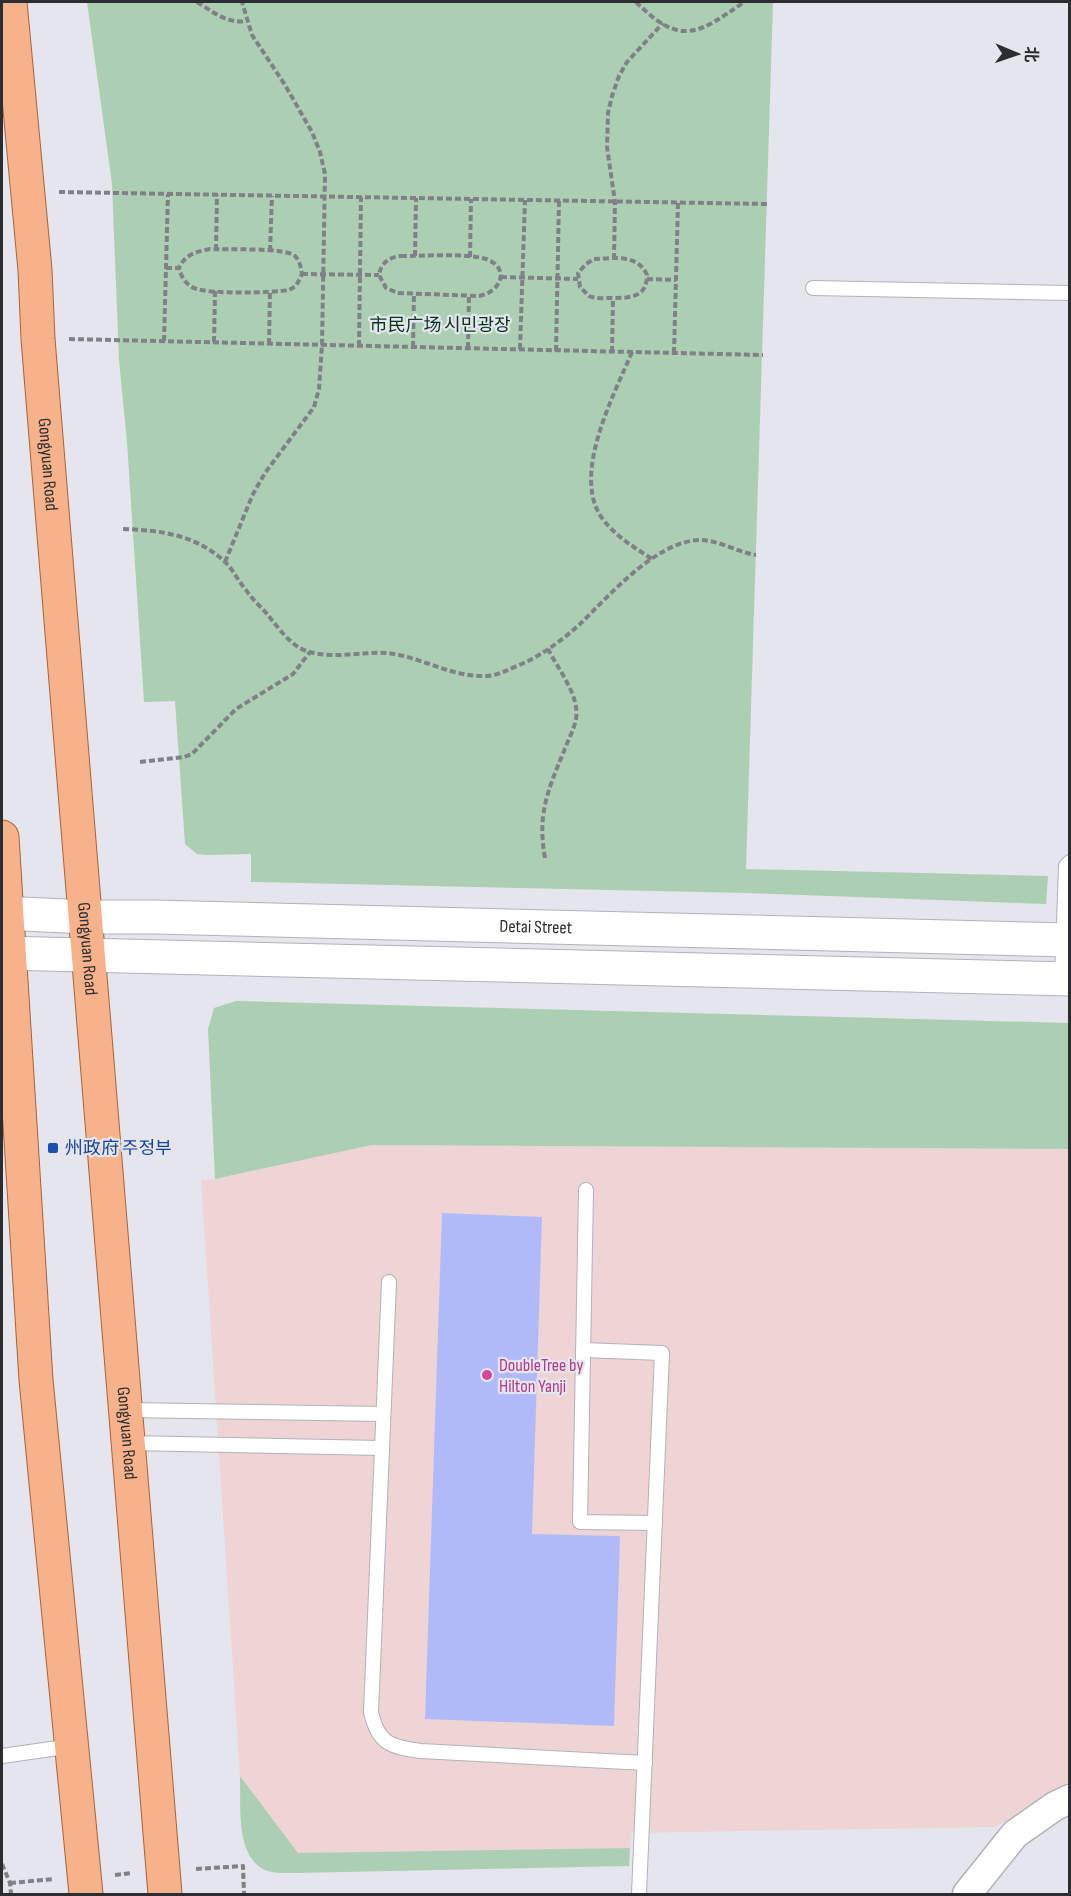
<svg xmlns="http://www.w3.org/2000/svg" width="1071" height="1896" viewBox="0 0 1071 1896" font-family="'Sofia Sans Condensed','Noto Sans SC','Noto Sans KR',sans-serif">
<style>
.commercial{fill:#efd4d6}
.green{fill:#accfb3}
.building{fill:#b0baf8}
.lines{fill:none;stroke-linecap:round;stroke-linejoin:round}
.service-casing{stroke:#b1b2ba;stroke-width:16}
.minor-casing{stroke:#b1b2ba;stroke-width:31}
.tertiary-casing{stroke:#b1b2ba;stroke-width:35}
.primary-casing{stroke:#ab6238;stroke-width:35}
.path{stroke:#808186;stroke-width:4;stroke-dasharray:6 3;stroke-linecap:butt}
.service{stroke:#fff;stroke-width:14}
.minor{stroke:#fff;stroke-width:28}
.tertiary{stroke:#fff;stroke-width:33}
.primary{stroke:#f6b28b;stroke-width:33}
.transit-dot{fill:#1a4fb4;stroke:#e4e5ed;stroke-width:2}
.hotel-dot{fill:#d1479c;stroke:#e4e5ed;stroke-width:2}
.labels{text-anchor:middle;stroke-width:4.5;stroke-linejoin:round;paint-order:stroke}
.park-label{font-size:18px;fill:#063619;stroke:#e4e5ed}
.street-label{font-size:18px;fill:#2c2d30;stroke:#e4e5ed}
.transit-label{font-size:18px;fill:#164399;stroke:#e4e5ed;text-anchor:start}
.hotel-label{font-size:18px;fill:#b23c85;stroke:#e4e5ed;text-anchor:start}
</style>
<rect width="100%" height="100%" fill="#e4e5ed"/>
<polygon class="commercial" points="371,1145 1069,1149 1069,1786 995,1827 632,1833 630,1848 298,1853 240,1776 201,1180 215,1179"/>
<g class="green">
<polygon points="87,2 773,2 746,869 1048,876 1046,904 746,893 251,882 251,854 207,855 197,854 185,844 175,701 144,702 127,442 119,360 112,184"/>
<polygon points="236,1001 1069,1023 1069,1149 372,1145 215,1179 208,1029 214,1008"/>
<path d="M 240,1776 L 298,1853 L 630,1848 L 629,1866 L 296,1873 C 286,1873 272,1874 263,1869 C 235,1854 241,1803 240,1776 Z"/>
</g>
<polygon class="building" points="442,1213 542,1217 532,1534 620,1536 614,1726 425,1719"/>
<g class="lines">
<g class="service-casing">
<g id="service">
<polyline points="813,288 1070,293"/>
<polyline points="1062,978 1066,866 1070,862"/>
<polyline points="586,1190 580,1522 655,1523"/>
<path d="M 389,1282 L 371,1712 C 378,1744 391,1747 421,1751 L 645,1763"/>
<polyline points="583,1350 662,1353 639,1894"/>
<polyline points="126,1410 383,1414"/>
<polyline points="129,1443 381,1448"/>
<polyline points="2,1756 72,1746"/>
</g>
</g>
<g class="minor-casing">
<polyline id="minor" points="967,1894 1015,1834 1055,1806 1070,1799"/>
</g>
<g class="tertiary-casing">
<g id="tertiary">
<path id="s1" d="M 2,913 L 86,917 L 154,917 L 1070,940"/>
<polyline points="2,953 1070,979"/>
</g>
</g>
<g class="primary-casing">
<g id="primary">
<path id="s2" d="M 10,2 L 35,270 L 38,339 L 165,1894"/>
<polyline points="2,837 36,1380 86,1894"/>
</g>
</g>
<g class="path">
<path d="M 197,2 C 213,12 227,24 247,21"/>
<path d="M 636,2 C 681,47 698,34 744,2"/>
<polyline points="59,192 767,204"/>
<polyline points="216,250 217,195"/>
<polyline points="270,251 272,196"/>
<path d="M 401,256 C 423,256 467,253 486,259 C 511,268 501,292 479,296 L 398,293 L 386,288 L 379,275 C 381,263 389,257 401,256 Z"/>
<polyline points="415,256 416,198"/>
<polyline points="470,257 471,199"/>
<path d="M 594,259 C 614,258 638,254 647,275 C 647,297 631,298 613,298 C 605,298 596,299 589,296 L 580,287 L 578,273 L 586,264 Z"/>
<polyline points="614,259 615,202 607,147 608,113 612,96 619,76 627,62 663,23"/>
<path d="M 166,268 L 179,268 C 181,278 188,287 197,289 C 211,294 273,293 289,290 L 296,286 L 302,274 C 301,268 300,261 295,256 C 285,247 226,250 210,249 C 196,252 185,254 179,268"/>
<polyline points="302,274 379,275"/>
<polyline points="501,277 578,279"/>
<polyline points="647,279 676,280"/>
<polyline points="69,339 763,355"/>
<polyline points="164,341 168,194"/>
<polyline points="214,342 215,291"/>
<polyline points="269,344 270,291"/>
<polyline points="359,346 361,197"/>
<polyline points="413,347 414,294"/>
<polyline points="468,348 469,296"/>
<polyline points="520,349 525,200"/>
<polyline points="556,351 559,201"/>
<polyline points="612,352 613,298"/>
<path d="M 632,352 C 614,395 571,475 602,518 C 616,537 634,547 652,559"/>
<polyline points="674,353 678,203"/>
<path d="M 123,529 C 160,530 196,535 224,561 C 233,569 238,581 246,590 C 252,599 260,606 267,614 C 276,625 286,639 298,647 C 323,662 360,651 388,653 C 421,657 451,677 485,676 C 497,676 507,670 519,665 C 541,656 561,641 579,625 C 609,596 655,542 699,540 C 719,540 737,552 756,555"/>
<polyline points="225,562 253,494 265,473 314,407 319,389 322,345 325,174 320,152 312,132 285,85 252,35 242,2"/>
<polyline points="140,762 184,757 192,754 236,709 293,674 310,652"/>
<path d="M 545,858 C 537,814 548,790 564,751 C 569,737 579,722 576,707 C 573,687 557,667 548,649"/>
<polyline points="2,1864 10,1883 11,1894"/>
<polyline points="196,1869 243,1866 244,1894"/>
<polyline points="115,1875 132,1873"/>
<polyline points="10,1883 54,1879"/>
</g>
<use href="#service" class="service"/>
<use href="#minor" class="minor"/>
<use href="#tertiary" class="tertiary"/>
<use href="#primary" class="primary"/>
</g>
<rect class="transit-dot" x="47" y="1142" width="12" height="12" rx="3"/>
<circle class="hotel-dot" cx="487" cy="1375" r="6"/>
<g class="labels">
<g class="park-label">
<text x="440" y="331">市民广场 시민광장</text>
</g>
<g class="street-label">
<text dy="6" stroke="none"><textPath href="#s2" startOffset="464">Gongyuan Road</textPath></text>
<text dy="6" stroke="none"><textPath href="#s1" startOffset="534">Detai Street</textPath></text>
<text dy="6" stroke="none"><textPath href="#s2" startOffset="950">Gongyuan Road</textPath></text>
<text dy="6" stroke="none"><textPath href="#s2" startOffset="1436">Gongyuan Road</textPath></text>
</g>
<g class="transit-label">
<text x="65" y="1154">州政府 주정부</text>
</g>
<g class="hotel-label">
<text x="499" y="1371">DoubleTree by<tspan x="499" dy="21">Hilton Yanji</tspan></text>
</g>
</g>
<rect width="1071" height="1896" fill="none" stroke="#2c2d30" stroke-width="6"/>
<g transform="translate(1017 54) rotate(92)" stroke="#e4e5ed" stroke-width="4.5" paint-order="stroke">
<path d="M0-4.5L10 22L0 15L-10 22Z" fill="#2c2d30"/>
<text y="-9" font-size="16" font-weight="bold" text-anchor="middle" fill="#2c2d30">北</text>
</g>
</svg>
